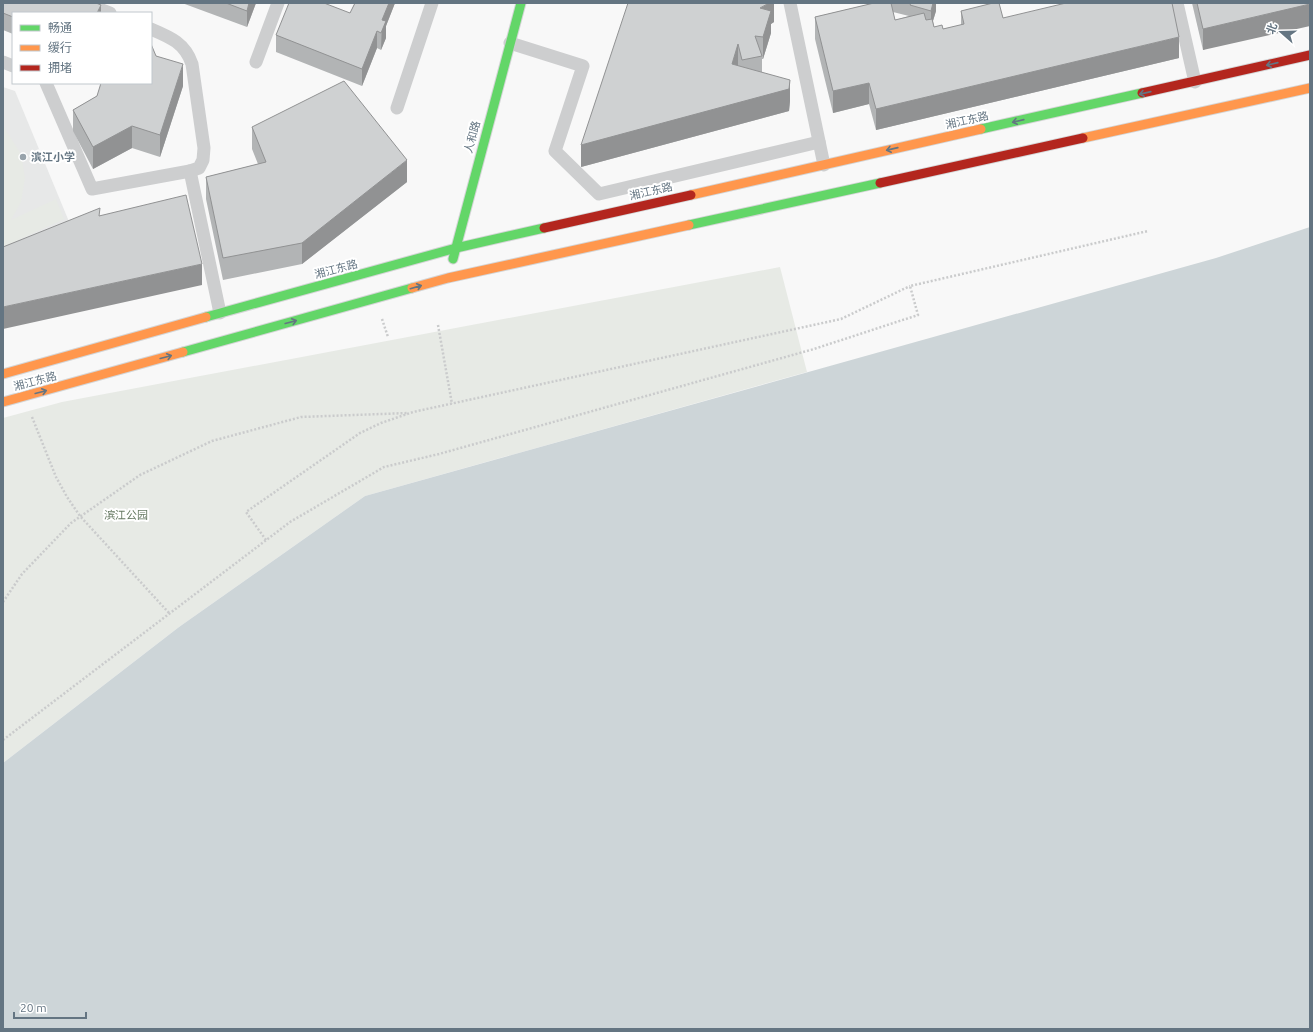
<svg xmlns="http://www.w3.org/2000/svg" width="1313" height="1032" viewBox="0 0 1313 1032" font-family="Ubuntu,'Noto Sans SC',sans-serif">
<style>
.built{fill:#e7e8e8}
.green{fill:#e7eae5}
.water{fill:#cdd5d8}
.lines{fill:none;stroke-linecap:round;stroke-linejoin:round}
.fast-casing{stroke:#d4d5d6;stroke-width:11}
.slow-casing{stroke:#d4d5d6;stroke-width:11}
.jam-casing{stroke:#d4d5d6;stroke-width:11}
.path{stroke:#cacbcc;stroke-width:2.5;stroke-dasharray:2 2;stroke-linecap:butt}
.lane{stroke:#cdcecf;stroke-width:13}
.fast{stroke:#63d668;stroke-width:9}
.slow{stroke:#ff974d;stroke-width:9}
.jam{stroke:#b3261e;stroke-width:9}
.wall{fill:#b2b4b5;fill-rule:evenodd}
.shaded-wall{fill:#919293}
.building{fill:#cfd1d2;stroke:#919293}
.oneway{stroke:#647582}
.poi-dot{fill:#98a3ab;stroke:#fff;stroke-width:1.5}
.labels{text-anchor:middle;stroke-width:4;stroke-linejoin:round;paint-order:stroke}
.street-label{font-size:11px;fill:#647582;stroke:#fff}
.poi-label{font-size:11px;font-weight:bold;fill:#647582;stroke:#fff;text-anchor:start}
.park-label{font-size:11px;fill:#677a63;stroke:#fff}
</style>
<rect width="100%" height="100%" fill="#f8f8f8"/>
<polygon class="built" points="3,87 15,91 70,224 3,251"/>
<g class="green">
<polygon points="3,126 21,154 25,178 21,202 11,220 56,199 64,219 3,247"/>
<polygon points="780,267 807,372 365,496 179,627 3,763 3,418 62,402"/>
</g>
<polygon class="water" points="1310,227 1310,1029 3,1029 3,763 179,627 365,496 1216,258"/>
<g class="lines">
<g class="fast-casing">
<g id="fast">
<polyline points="981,129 1142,93"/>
<polyline points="689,225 880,183"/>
<polyline points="453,259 521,3"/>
<polyline points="206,317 456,248 544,228"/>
<polyline points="183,352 412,288"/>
</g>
</g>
<g class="slow-casing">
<g id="slow">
<polyline points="1083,138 1310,88"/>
<polyline points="691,195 981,129"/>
<polyline points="412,288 448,278 689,225"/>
<polyline points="3,374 206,317"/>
<polyline points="3,402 183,352"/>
</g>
</g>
<g class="jam-casing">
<g id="jam">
<polyline points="1142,93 1310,55"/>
<polyline points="880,183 1083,138"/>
<polyline points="544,228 691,195"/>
</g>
</g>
<g class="path">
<polyline points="382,319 388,337"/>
<polyline points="438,325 452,404"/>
<polyline points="32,417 56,477 67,497 80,516 169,613"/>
<polyline points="266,540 246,512 360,433 381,423 413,412 841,319 910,286"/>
<polyline points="3,602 22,574 71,523 140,475 212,441 301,417 408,413"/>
<polyline points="3,740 290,522 384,467 439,454 814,349 918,315 910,286 1148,231"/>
</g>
<g class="lane">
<polyline points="84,3 110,13"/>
<polyline points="790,3 824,165"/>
<polyline points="1177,3 1195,82"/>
<path d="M 151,29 C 170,37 185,43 192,64 L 204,148 L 203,160 L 199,168 L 190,171"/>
<polyline points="510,43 583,66 555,151 599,194 819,142"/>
<polyline points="3,62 13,66"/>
<polyline points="256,62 278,3"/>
<polyline points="46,83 92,189 190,171 220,313"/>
<polyline points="397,108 432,3"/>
</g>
<use href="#fast" class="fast"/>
<use href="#slow" class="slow"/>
<use href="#jam" class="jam"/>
</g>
<g class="wall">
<polygon points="3,3 101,13 13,13 13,34 3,30"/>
<polygon points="182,3 256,3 247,27"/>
<polygon points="355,3 395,3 386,26 386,38 381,50 377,48 362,86 276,52 276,35 350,13"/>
<polygon points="774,3 774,22 771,24 771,33 763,59 762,59 762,72 790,101 789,111 581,167"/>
<path d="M 874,3 L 936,3 L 936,11 L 933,21 L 934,27 L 943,29 L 961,25 L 961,11 L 1003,18 L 1179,58 L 876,130 L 869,104 L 833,113 L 815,39 L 815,17 ZM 893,12 L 909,16 L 895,20 Z"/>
<polygon points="1192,3 1310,3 1203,50"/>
<polygon points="156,56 183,86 160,157 132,148 93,169 73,131 73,110 97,96"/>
<polygon points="252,127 407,182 302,264 223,280 206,199 206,177 258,164 252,149"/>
</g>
<g class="shaded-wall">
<polygon points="249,3 256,3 247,27 247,11"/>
<polygon points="389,3 395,3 386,26 386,38 381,50 382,20"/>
<polygon points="769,3 774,3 774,22 771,24 771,33 763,59 763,37 760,8"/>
<polygon points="933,3 936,3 936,11 931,27 931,11"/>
<polygon points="1310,4 1310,26 1203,50 1203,29"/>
<polygon points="101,5 101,13 97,13"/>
<polygon points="377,31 377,48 362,86 362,69"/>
<polygon points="1179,37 1179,58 876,130 876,109"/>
<polygon points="738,44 738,66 732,64"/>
<polygon points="183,64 183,86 160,157 160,135"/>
<polygon points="790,80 790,101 789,111 581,167 581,145"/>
<polygon points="869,83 869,104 833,113 833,91"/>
<polygon points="132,126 132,148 93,169 93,147"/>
<polygon points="407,160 407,182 302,264 302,243"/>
<polygon points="202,264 202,285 3,329 3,307"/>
</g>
<g class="building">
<polygon points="3,3 96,3 101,5 97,13 13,13 13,17 3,13"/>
<polygon points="226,3 249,3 247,11"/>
<polygon points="289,3 324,3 350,13 355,3 389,3 382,20 386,21 381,33 377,31 362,69 276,35"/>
<polygon points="628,3 769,3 760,8 771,11 763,37 755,36 762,56 742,60 738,44 732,64 790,80 789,89 581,145"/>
<polygon points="874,3 891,3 895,20 924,13 926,20 932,19 934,27 942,25 943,29 964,24 961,11 993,3 999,3 1003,18 1066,3 1172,3 1179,37 876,109 869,83 833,91 815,17"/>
<polygon points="911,3 933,3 931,11 910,5"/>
<polygon points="1197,3 1310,3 1310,4 1203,29"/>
<polygon points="151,44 156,56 183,64 160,135 132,126 93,147 73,110 97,96 101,83 151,83"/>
<polygon points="344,81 407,160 302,243 223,258 206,177 266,162 252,127"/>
<polygon points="186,195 202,264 3,307 3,247 100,208 99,216"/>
</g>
<defs><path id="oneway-shaft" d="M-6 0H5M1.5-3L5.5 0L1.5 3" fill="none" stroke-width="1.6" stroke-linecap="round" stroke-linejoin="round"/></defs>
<g class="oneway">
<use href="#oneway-shaft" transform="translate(1272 64) rotate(167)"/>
<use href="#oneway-shaft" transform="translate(1145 93) rotate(167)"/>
<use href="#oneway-shaft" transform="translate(1018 121) rotate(167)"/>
<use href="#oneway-shaft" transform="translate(892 149) rotate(167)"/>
<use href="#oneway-shaft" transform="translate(416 287) rotate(-16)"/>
<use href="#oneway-shaft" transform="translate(291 322) rotate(-15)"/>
<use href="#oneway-shaft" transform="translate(166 357) rotate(-15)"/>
<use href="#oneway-shaft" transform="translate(41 392) rotate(-15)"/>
</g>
<circle class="poi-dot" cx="23" cy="157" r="4"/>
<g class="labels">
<g class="street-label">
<text transform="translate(967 120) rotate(-13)" y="4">湘江东路</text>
<text transform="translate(472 137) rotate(-75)" y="4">人和路</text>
<text transform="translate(651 191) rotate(-13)" y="4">湘江东路</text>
<text transform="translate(336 269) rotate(-15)" y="4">湘江东路</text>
<text transform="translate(35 381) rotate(-15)" y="4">湘江东路</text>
</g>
<g class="poi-label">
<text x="31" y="161">滨江小学</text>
</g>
<g class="park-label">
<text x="126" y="519">滨江公园</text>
</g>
</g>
<rect width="1313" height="1032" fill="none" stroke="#647582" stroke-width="8"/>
<rect x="12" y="12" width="140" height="72" fill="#ffffff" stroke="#c1c8cd"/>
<rect x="20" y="25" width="20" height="6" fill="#63d668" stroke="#c1c8cd"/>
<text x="48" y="32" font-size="12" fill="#647582">畅通</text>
<rect x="20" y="45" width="20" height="6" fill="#ff974d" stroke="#c1c8cd"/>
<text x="48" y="52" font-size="12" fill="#647582">缓行</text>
<rect x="20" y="65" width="20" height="6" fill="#b3261e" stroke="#c1c8cd"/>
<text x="48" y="72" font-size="12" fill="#647582">拥堵</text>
<g transform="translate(1281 32) rotate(290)" stroke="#ffffff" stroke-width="3" paint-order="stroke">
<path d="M0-3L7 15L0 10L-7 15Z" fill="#647582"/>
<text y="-6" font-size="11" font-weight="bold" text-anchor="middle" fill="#647582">北</text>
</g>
<path d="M14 1012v6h72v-6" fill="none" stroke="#647582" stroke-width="2"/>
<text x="20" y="1012" font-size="12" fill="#647582" stroke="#ffffff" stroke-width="3" paint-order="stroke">20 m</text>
</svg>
